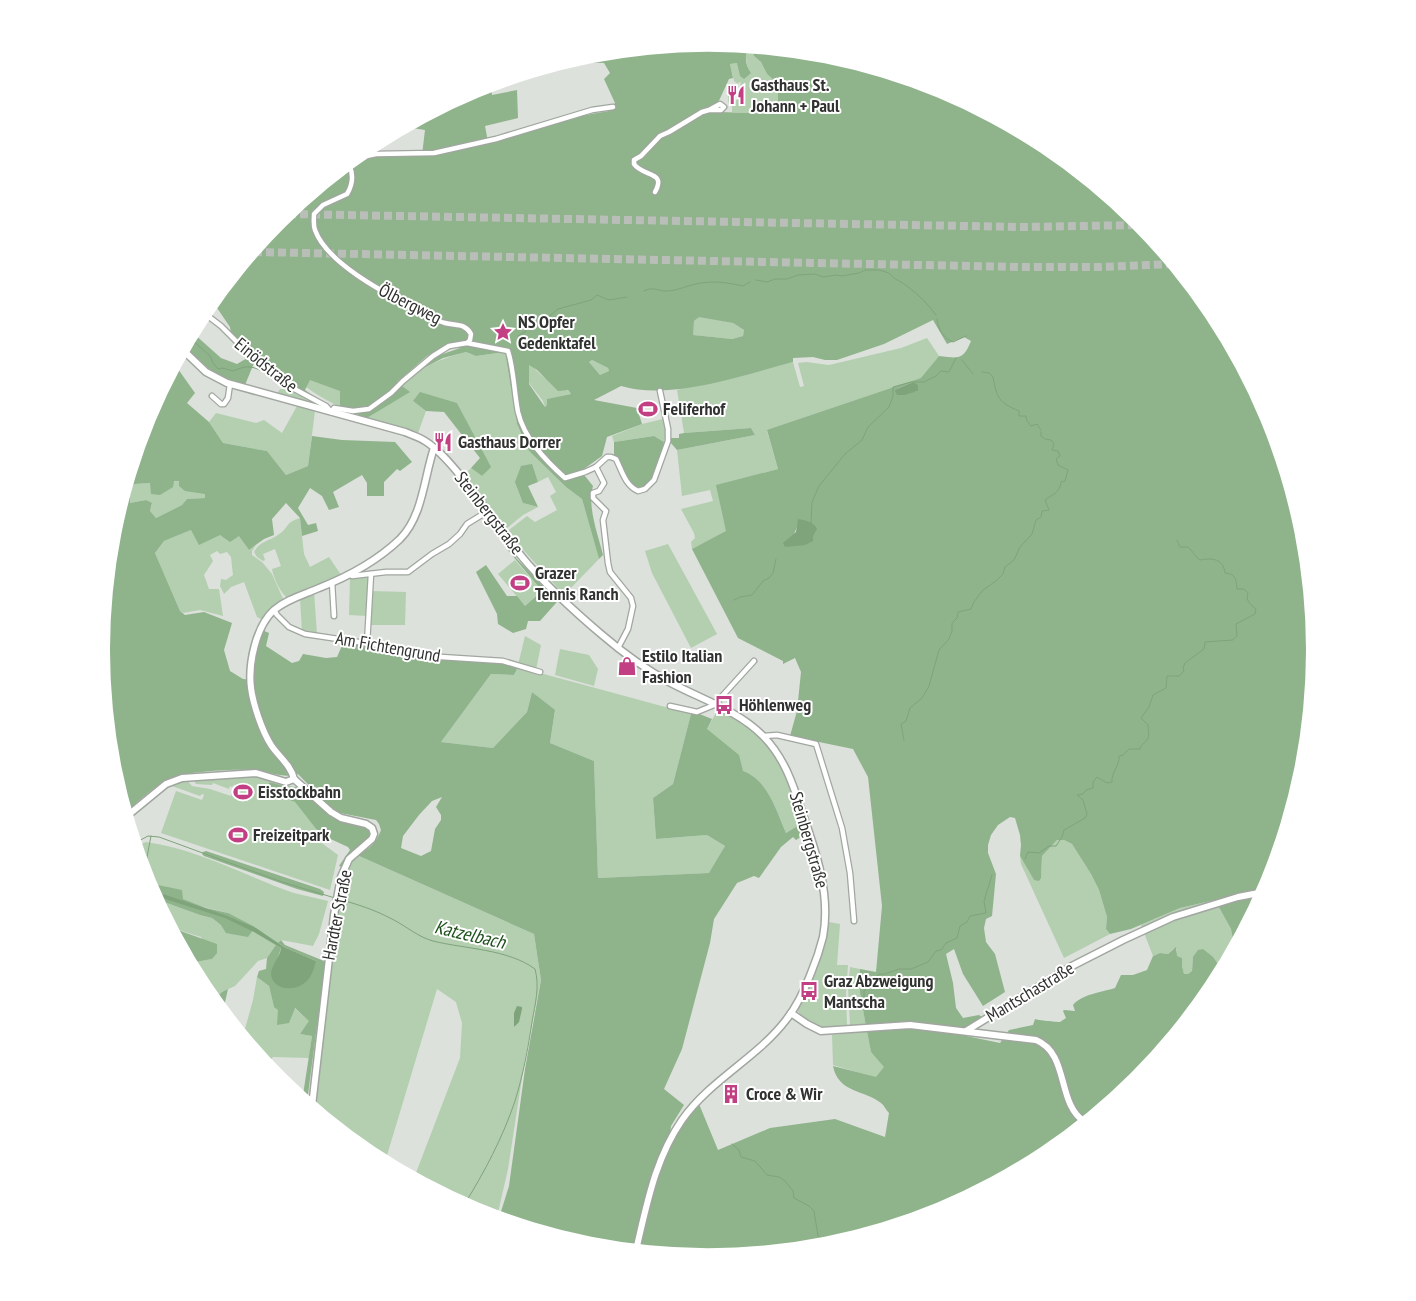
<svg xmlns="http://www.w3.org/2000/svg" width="1416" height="1301" viewBox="0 0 1416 1301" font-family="'PT Sans Narrow',sans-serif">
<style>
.green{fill:#b3cfb0}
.forest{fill:#8fb38b;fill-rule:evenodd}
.water{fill:#7fa37b}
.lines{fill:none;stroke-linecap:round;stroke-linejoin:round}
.stream{stroke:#7fa37b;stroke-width:1}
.highway-tunnel{stroke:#babeb9;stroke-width:8;stroke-dasharray:8 4;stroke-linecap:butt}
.street-casing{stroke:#a1a6a0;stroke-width:7}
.secondary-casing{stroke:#a1a6a0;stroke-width:9}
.street{stroke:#fff;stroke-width:4.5}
.secondary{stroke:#fff;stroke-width:6}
.labels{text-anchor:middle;stroke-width:4;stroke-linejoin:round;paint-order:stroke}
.poi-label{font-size:18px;font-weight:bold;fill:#30322f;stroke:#fff;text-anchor:start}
.street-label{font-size:18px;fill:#30322f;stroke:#fff}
.water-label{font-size:19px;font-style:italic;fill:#1f511c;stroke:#fff}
</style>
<rect width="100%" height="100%" fill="#dce1db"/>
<g class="green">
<polygon points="752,48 754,56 761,62 767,74 778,84 778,105 780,108 778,115 732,112 732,105 728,102 728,94 732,97 732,99 736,101 737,99 740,100 742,95 736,92 738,89 740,90 742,87 740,85 741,83 739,82 738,84 734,81 730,64 737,63 748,69 745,53 748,49"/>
<polygon points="699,316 733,323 744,330 743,336 732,339 692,335 694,321"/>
<polygon points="927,338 939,356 922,378 767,431 778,469 717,485 727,532 692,549 691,542 695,538 694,533 681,509 713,501 710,490 682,496 677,450 755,435 751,428 684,433 677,390 793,362 800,387 804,386 798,363 806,362 829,365 901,348"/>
<path d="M 466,352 L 476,356 L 505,352 L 517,424 L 529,451 L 566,487 L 582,499 L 599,559 L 564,595 L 508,533 L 509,530 L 527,516 L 535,522 L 557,510 L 550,496 L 556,492 L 548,477 L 538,482 L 531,464 L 523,503 L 538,507 L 523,515 L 506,529 L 465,474 L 471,468 L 482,476 L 490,467 L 457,403 L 413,401 L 426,411 L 418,433 L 367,418 L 409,392 L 401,385 C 422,366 440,359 466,352 Z"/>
<polygon points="592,360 608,368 609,371 600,375 589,362"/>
<path d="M 529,364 C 535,368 539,374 545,378 C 554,384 565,386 571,394 L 548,399 L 547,406 L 545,407 L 543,401 L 529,383 Z"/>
<path d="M 310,379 L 341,391 L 340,407 C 328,401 317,395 306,387 Z"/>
<polygon points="285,387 319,405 278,393 279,390"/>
<polygon points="297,406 315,411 308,466 286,475 267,451 223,443 209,422 216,413 256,423 264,420 282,433"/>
<polygon points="663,419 666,434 664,442 654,436 614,442 612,436 642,424"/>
<polygon points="179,481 206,494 205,498 187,499 182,505 156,518 150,511 152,504 146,500 130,503 130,486 135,484"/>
<path d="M 300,518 L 304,554 L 310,567 L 329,557 L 341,575 L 288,599 C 280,592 274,579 272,569 L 281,566 L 275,549 L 263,554 L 265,560 L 263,561 L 257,557 L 254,552 C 260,541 269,541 278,535 C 290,527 284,523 300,518 Z"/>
<polygon points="191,530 239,535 249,550 256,545 252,551 252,555 262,562 272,574 284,601 263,620 257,617 244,582 231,587 224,594 220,586 221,579 226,580 233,575 231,557 227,552 220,554 217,551 210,555 213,561 204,575 209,589 219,589 223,616 200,610 183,613 180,611 155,553 164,541"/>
<polygon points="668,544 717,634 691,648 652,573 645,551"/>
<polygon points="515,560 542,591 525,606 498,574"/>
<polygon points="368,576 367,616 349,615 350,578"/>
<polygon points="371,591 406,592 405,625 369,625"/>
<polygon points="314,592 317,634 302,632 300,598"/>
<polygon points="525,636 541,645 536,670 518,665"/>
<polygon points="560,649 589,655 598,669 594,686 555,675"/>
<polygon points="518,667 691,714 673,784 653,798 656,839 707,835 725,846 710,873 598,878 594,761 550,743 555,711 532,692 527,712 493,748 441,742 491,674 514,675"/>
<path d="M 717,711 C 722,714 726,714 731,716 C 738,719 748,725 754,730 C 782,755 792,792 804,825 L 801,825 L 786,833 C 776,810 768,780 743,771 L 707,729 Z"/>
<polygon points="256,776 272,780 268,784 272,794 295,802 316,829 313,835 291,827 290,830 315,838 338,855 330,890 161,833 176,791 202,800 204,795 202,794 200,796 169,785 178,781 187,780 192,786 210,789 231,796 235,784 232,787 230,786 229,789 213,783 212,785 196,784 194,781 195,779"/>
<polygon points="1057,840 1064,840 1072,844 1091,874 1099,890 1107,917 1106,929 1110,934 1064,958 1021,864 1020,856 1034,880 1041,877 1042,856"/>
<path d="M 146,842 C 198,849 245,876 294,893 C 305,896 317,898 328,901 L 319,934 L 313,946 L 281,940 L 267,958 L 258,961 L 235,986 L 222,992 L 213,1000 L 203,987 L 190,963 L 212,959 L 201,937 L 172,928 L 159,904 L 167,903 L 200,915 L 212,918 L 221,925 L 228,913 C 213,909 197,906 183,899 C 171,893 162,884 148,883 L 136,846 Z"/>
<polygon points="357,855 534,934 541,980 524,1065 508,1169 497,1217 476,1211 414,1178 460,1058 462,1023 456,1002 437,989 385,1162 371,1155 315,1109 332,939 346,869"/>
<polygon points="1215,900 1231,929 1234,946 1222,970 1219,966 1193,957 1192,971 1188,974 1184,974 1182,966 1182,958 1176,956 1177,949 1173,949 1168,954 1160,953 1153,956 1141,925 1180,908"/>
<path d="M 829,909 L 829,922 L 840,924 L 837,965 L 848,965 L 846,994 L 847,1025 L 845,1028 C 826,1029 810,1030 798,1011 C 800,999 811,994 811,978 L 827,910 Z"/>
<polygon points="850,967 860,969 860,993 866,1026 851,1027 850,1025 848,988"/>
<polygon points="257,977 269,986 274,1007 294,1008 310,1021 300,1034 312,1036 309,1058 273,1057 267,1065 243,1036 253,1000"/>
<polygon points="867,1031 871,1052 885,1067 876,1078 833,1065 832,1035"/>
</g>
<g class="forest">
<path d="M 708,44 L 827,55 L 940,90 L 1045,146 L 1137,222 L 1213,314 L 1269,419 L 1303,532 L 1315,651 L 1303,769 L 1268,883 L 1234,946 L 1231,929 L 1215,900 L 1180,908 L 1131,929 L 1110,934 L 1106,929 L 1107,917 L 1099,890 L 1091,874 L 1072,844 L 1064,840 L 1057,840 L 1042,856 L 1041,878 L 1039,881 L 1034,880 L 1020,856 L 1021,845 L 1020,835 L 1015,818 L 1010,817 L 998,825 L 991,835 L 988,845 L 988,853 L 996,874 L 992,916 L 986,919 L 984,928 L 986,942 L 995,954 L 1005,992 L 983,1006 L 963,974 L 954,949 L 946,954 L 953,983 L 956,1008 L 963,1018 L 979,1015 L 982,1017 L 978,1022 L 959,1030 L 934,1025 L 897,1022 L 866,1026 L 860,993 L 860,969 L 876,972 L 882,906 L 868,777 L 853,749 L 790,736 L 797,711 L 801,672 L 795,658 L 783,664 L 783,661 L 738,638 L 692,549 L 726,531 L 716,485 L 778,469 L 767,430 L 921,378 L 939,356 C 958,358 963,361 971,341 L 964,337 L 947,344 L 933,320 L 884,344 L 837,360 L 825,360 L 813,357 L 793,358 L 793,362 C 743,375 671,401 621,386 L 594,400 L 637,408 L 642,424 L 607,437 L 602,456 L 581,471 L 593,486 C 587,507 598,534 603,555 L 599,559 L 582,499 L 566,487 L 529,451 L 517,424 L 505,352 L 476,356 L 466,352 L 443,358 L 416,372 L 437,356 L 460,348 L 450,343 L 427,356 L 397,382 L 410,392 L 367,418 L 359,416 L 353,408 L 340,407 L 340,391 L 310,380 L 305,390 L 324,403 L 288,384 L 242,345 L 231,333 L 230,327 L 213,302 L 279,221 L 348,165 L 365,157 L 422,155 L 425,130 L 406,127 L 476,90 L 491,85 L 492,95 L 517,90 L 518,118 L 485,126 L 488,142 L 574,117 L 609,111 L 615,103 L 604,79 L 610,73 L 604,63 L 569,62 L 590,55 ZM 748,49 L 752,49 L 754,56 L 761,62 L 767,74 L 778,84 L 778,105 L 780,108 L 778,114 L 720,112 L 717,105 L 729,79 L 733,78 L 730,64 L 737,63 L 740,76 L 744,79 L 751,73 C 746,67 744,56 748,49 ZM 699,317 L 733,323 L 744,330 L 743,336 L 732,339 L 693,335 L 694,321 ZM 592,360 L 608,368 L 609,371 L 600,375 L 589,362 ZM 529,365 L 537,370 L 558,391 L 568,390 L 571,394 L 547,399 L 547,405 L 545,407 L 529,384 ZM 913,382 L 918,391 L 913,392 L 897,389 ZM 797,527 L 803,544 L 789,546 Z"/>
<polygon points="193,333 221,358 237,364 249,357 254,363 245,385 216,375 185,348"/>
<path d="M 178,369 L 195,393 L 187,403 L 209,422 L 223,443 L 267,451 L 286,475 L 308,466 L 312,436 L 342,440 L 395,442 L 412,462 L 400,471 L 397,469 L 384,482 L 384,496 L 367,496 L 367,483 L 362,475 L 333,492 L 339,507 L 329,510 L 322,496 L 310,488 L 298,508 L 308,525 L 316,523 L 318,531 L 302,536 L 300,518 L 286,503 L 272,519 L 274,535 L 264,539 L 249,550 L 239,536 L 230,542 L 220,535 L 199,545 L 191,530 L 164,541 L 155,553 L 180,611 L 185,615 L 204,612 L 232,623 L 224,650 L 230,671 L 243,679 L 254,680 L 254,660 L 262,630 L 269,633 L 266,646 L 292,663 L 299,661 L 303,654 L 326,658 L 337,657 L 344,641 L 362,644 L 367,646 L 388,648 L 415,657 L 502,662 L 518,667 L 514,675 L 491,674 L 441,742 L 493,748 L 527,712 L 532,692 L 555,710 L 550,743 L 594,761 L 598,878 L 709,873 L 725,846 L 707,835 L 656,839 L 653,798 L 673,784 L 691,714 L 697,713 L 712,719 L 707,729 L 739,755 L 743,771 C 768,780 776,810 786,833 L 801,824 L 804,825 L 807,833 L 796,840 L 793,837 L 781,847 L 759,878 L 754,876 L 737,883 L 714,919 L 710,943 L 682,1049 L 664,1089 L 684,1105 L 671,1126 L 670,1134 L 661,1152 L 651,1175 L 633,1250 L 589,1246 L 499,1218 L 509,1186 L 525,1069 L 541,980 L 534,934 L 357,855 C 369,849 376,844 381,830 L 379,824 L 376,820 L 340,813 L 328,805 L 298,774 C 280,779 270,771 253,770 C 236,769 187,771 172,778 C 155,785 140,800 126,812 L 113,769 L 101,650 L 113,532 L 148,418 L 170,376 ZM 174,481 L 179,481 L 179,486 L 185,491 L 205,494 L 205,498 L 187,499 L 182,505 L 156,518 L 150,511 L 152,503 L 146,500 L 130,503 L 130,486 L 135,484 L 150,483 L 151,494 L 160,495 L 173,487 ZM 442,797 L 436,807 L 441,815 L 441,820 L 435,829 L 431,851 L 421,856 L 401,848 L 403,836 L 419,815 L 432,801 Z"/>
<polygon points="420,392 457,403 491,467 482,476 471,468 480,458 444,412 426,411 413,401"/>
<polygon points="751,428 755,435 677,450 670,442 671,438 679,438 679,434 684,433"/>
<path d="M 654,436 L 664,442 C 661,453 657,472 652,480 C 644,491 633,489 627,479 C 622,471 623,460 614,455 L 614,442 Z"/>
<polygon points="532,464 538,482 528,486 538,507 523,503 515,482 521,466"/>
<polygon points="509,548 517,559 544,587 547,587 558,598 556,603 540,621 528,621 526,629 513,633 498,624 497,614 476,572 486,565 507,596 517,596 525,606 542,591 507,549"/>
<polygon points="270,782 284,786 298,787 325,810 364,825 371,831 371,835 346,859 342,867 339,866 350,850 348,847 324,836 316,829 295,802 272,794 268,784"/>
<polygon points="206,851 320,889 324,892 323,896 297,889 204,856 202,854 203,852"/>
<polygon points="148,883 182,890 183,899 206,908 228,913 255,927 248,937 226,933 221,925 212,918 200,915 167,903 159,904"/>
<polygon points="172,928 217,944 217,953 212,959 190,963"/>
<polygon points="281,940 285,945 324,961 325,965 307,1102 300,1097 303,1095 312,1036 300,1034 309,1021 295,1008 289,1023 277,1025 278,1010 274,1007 269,986 257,977 259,971 266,969 267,958 276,945 281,948 277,960 316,961 284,947 278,943"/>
<path d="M 1176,947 L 1177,956 L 1182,958 L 1182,966 L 1184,974 L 1188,974 L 1192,971 L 1193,957 L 1198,950 L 1203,949 L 1213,957 L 1222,970 L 1212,988 L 1137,1080 L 1045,1155 L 940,1211 L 826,1246 L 708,1257 L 638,1250 C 647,1216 653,1180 668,1149 C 676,1132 688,1118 699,1104 L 718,1150 L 770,1128 L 835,1119 L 885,1137 L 889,1113 C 886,1110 884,1105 881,1103 C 865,1090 838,1093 833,1066 L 876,1077 L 884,1067 L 871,1052 L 867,1031 L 898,1027 L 942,1031 L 1000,1043 L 1009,1030 L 1033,1025 L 1035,1019 C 1038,1020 1056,1022 1060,1022 L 1066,1018 L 1063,1011 L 1064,1010 L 1075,1011 L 1073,1005 C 1082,994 1103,992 1115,988 L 1121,975 L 1133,975 L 1147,970 L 1153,956 L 1160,953 L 1168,954 Z"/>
<polygon points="228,989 223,1011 213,1000 222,992"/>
</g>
<g class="water">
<polygon points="913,382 918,385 918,391 904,395 897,395 895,391 897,389"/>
<path d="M 798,519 C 805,520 814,522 817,529 L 813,536 L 813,541 L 805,545 L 785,547 L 783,543 L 796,532 Z"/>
<path d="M 163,894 L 225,915 L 256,928 L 284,947 L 316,961 C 314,969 311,979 303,984 C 292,992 272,989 271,974 C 271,966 280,957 281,948 L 254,932 L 225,918 L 162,898 Z"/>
<polygon points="517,1006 522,1007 522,1009 519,1022 514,1027 514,1013"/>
</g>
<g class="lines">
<g class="stream">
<path d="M 756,280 L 767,282 L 775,279 L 787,279 L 798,275 L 815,274 L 823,277 L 837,275 L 842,276 L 859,273 L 865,270 L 879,270 L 889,273 C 895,281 902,281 908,287 C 919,295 928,304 936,315"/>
<path d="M 644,291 C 653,286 657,291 666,291 C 675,291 684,287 692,285 C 710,280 725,282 743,286 L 750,282"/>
<path d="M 937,319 C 938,329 943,338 953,342 L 966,336"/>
<polyline points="518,336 525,332 529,325 547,318 558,309 591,300 597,295 609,300 627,297"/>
<path d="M 190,338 L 210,356 L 213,363 L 218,369 L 222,368 L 233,371 C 245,366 250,365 262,371"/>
<polyline points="962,360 973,374"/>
<path d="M 982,372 L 989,373 L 993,377 C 997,398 998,402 1019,411 L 1019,416 L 1026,416 L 1027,421 L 1031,426 L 1037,424 L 1041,430"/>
<polyline points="811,524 812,502 819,486 845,454 862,440 868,427 889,407 893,396 893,387 911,382 924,382 936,376 941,371 949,372 956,358"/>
<polyline points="734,600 740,597 752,595 763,581 769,578 773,573 776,559"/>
<path d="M 904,740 L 901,724 L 906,721 L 910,708 L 922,698 L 929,686 L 939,650 L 949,639 L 952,631 L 952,623 L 957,618 L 958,612 L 971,609 L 974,602 L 982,591 L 997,580 L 1003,574 L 1005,567 L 1014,560 L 1020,547 L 1032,534 L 1036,520 L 1041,517 L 1042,511 L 1049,510 L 1045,500 C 1053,494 1060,493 1061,482 L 1065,481 L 1068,470 L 1058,465 L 1056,459 L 1060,456 L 1058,451 L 1052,450 L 1054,444 L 1051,440 L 1045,439 L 1041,436 L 1041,432"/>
<polyline points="135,843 148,836 159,837 282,882 335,898"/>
<path d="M 1025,859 L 1028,852 L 1039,853 L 1049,846 L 1056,846 L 1062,837 L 1064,830 L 1085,818 L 1087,814 L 1083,800 L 1077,795 L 1083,794 L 1086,790 L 1093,788 L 1093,782 L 1097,777 L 1107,783 L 1112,782 C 1111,772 1120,766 1119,756 L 1123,755 L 1129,749 L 1140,749 C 1142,743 1144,744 1147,740 C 1150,736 1148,729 1148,725 L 1141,718 L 1149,707 L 1153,695 L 1166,688 L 1167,676 L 1179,676 L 1184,671 L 1183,668 L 1185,663 L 1204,649 L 1205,642 L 1233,640 L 1237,636 L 1236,624 L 1255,614 L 1256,609 L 1251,605 L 1247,599 L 1248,593 L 1244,589 L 1237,589 C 1236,579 1236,574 1225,573 C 1223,558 1212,558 1200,560 C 1194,556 1193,551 1188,547 L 1180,547 L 1177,540"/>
<polyline points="144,873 151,836"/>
<polyline points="154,894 162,896"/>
<path d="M 338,899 C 357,904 375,910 392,919 C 406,926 418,937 433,941 C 465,949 508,949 535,969 C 540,987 535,1004 532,1022 C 528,1049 523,1075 515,1101 C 503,1137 484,1173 464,1205"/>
<polyline points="864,1003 864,991 879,974 885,974 899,969 911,969 928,962 936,951 941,950 946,943 957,938 960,926 967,922 970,916 986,913 984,901 992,875"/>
<polyline points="732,1144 739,1150 741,1157 755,1161 767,1175 779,1177 785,1181 793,1191 794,1198 809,1206 814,1211 818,1236 831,1244"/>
</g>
<g class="highway-tunnel">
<polyline points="288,214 1022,227 1140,225"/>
<polyline points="254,252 1022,267 1101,267 1172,264"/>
</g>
<g class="street-casing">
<g id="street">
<polyline points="357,158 376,154 434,153 496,139 592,110 613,107"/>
<path d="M 655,192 C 667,171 643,177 634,164 L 634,160 L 641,156 L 660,136 L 669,132 L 702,112 L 709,110 L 721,110 L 724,107 L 720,104 L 709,110"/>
<path d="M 204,313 L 221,326 L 241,346 L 268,367 L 287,385 L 326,406 L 331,412 L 334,408 L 353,411 L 369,409 L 391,393 L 403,381 L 433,356 L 449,346 L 467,343 L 470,340 L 471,334 C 465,323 456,326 445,323 C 441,322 437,320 433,319 C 399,300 328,267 315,230 C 313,225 314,220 314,214 L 323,205 L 347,194 C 353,184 354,175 349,165"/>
<path d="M 467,343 L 508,351 C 514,370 514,392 518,412 C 524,438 545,460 565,478 L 585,472 L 596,467 L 607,457 L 611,457 L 616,459 C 622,471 625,485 638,491 L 645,489 L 654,480 L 668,441 L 668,429 L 660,391"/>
<polyline points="212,396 221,404 224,404 228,398 230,384"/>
<polyline points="596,467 604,483 599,491 593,493 593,498 606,511 603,520 608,563 610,572 631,598 633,606 628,629 618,648"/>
<polyline points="349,574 352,576 386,572 408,572 432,554 449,544 460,534 467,524 488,511"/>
<polyline points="332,582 334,616"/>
<polyline points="274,610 277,615 289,627 305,634 385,646 410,655 503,661 540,672"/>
<polyline points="367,644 371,574"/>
<polyline points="670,706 697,712 714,705 754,661"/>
<polyline points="764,736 777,735 816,744 842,828 850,873 854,921"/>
</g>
</g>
<g class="secondary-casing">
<g id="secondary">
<path d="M 184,351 L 206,372 L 227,383 L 405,432 C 412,435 419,437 425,441 C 438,449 449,462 459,474 C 483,503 503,535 528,564 C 550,589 575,612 601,634 C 623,653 645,669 671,683 C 701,699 739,711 763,736 C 784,757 793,784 802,812 C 816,851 831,895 823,937 C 820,949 816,961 811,973 C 805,989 797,1006 786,1020 C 757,1058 710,1080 682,1120 C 655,1159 647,1204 636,1250"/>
<polyline points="294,779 331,812 341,818 366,824 372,828 374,834 372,839 349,859 341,877 334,915 312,1106"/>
<path d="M 127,816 L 166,784 L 182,778 L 256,773 L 286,782 L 294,779 C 291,765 278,756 271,745 C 262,731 253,704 251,688 C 248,664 256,626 274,610 C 287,599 303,595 319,588 C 347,577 377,561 400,539 C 423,516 424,477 434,448"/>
<path d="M 791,1013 L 807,1024 L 821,1031 L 910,1025 L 1036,1040 C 1070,1054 1056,1104 1085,1122"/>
<polyline points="966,1031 1070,967 1123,940 1173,917 1238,897 1264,892"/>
</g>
</g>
<use href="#street" class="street"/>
<use href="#secondary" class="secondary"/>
</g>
<defs>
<g id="restaurant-bare" transform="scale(1.5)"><path d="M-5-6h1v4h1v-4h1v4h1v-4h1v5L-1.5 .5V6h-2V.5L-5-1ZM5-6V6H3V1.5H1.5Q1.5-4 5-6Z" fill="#c33f83" stroke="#fff" stroke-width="2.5" paint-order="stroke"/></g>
<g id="sight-bare" transform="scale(1.5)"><path d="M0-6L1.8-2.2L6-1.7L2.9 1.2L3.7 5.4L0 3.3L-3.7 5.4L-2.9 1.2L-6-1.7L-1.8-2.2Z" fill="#c33f83" stroke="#fff" stroke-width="2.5" paint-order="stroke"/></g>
<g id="stadium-bare" transform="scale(1.5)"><path d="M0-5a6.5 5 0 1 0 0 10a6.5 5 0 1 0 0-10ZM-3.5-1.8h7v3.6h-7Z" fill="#c33f83" stroke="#fff" stroke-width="2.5" paint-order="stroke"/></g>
<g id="shop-bare" transform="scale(1.5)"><path d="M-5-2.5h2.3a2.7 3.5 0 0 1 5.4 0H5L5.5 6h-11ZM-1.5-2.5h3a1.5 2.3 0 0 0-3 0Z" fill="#c33f83" stroke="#fff" stroke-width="2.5" paint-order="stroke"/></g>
<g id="bus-bare" transform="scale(1.5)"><path d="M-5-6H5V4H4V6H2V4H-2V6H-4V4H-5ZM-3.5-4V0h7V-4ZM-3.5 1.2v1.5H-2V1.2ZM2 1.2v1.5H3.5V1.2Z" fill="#c33f83" stroke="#fff" stroke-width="2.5" paint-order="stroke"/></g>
<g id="building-bare" transform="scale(1.5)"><path d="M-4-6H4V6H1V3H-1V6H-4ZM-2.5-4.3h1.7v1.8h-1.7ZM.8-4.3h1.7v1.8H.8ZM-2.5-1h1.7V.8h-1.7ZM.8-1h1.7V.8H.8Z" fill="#c33f83" stroke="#fff" stroke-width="2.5" paint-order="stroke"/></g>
</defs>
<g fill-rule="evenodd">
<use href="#restaurant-bare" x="736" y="95"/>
<use href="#sight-bare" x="503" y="332"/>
<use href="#stadium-bare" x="648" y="409"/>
<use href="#restaurant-bare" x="443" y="442"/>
<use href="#stadium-bare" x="520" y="583"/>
<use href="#shop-bare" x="627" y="666"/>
<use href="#bus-bare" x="724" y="705"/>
<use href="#stadium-bare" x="243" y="792"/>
<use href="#stadium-bare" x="238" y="835"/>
<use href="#bus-bare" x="809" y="991"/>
<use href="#building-bare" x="731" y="1094"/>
</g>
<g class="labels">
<g class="poi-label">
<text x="751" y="91">Gasthaus St.<tspan x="751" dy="21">Johann + Paul</tspan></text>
<text x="518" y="328">NS Opfer<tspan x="518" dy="21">Gedenktafel</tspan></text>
<text x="663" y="415">Feliferhof</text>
<text x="458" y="448">Gasthaus Dorrer</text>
<text x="535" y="579">Grazer<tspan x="535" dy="21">Tennis Ranch</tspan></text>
<text x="642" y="662">Estilo Italian<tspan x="642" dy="21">Fashion</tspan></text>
<text x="739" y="711">Höhlenweg</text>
<text x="258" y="798">Eisstockbahn</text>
<text x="253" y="841">Freizeitpark</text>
<text x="824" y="987">Graz Abzweigung<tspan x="824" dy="21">Mantscha</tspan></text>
<text x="746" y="1100">Croce &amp; Wir</text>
</g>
<g class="street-label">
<text transform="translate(410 304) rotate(27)" y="6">Ölbergweg</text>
<text transform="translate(266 365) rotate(39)" y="6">Einödstraße</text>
<text transform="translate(489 513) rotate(52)" y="6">Steinbergstraße</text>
<text transform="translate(388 647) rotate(10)" y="6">Am Fichtengrund</text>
<text transform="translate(809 840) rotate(74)" y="6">Steinbergstraße</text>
<text transform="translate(337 915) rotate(-79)" y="6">Hardter Straße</text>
<text transform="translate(1030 992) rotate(-31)" y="6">Mantschastraße</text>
</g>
<g class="water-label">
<text transform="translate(470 934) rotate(13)" y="7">Katzelbach</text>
</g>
</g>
<path d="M0 0H1416V1301H0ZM110 650a598 598 0 1 1 1196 0a598 598 0 1 1-1196 0Z" fill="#fff" fill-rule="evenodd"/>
</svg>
